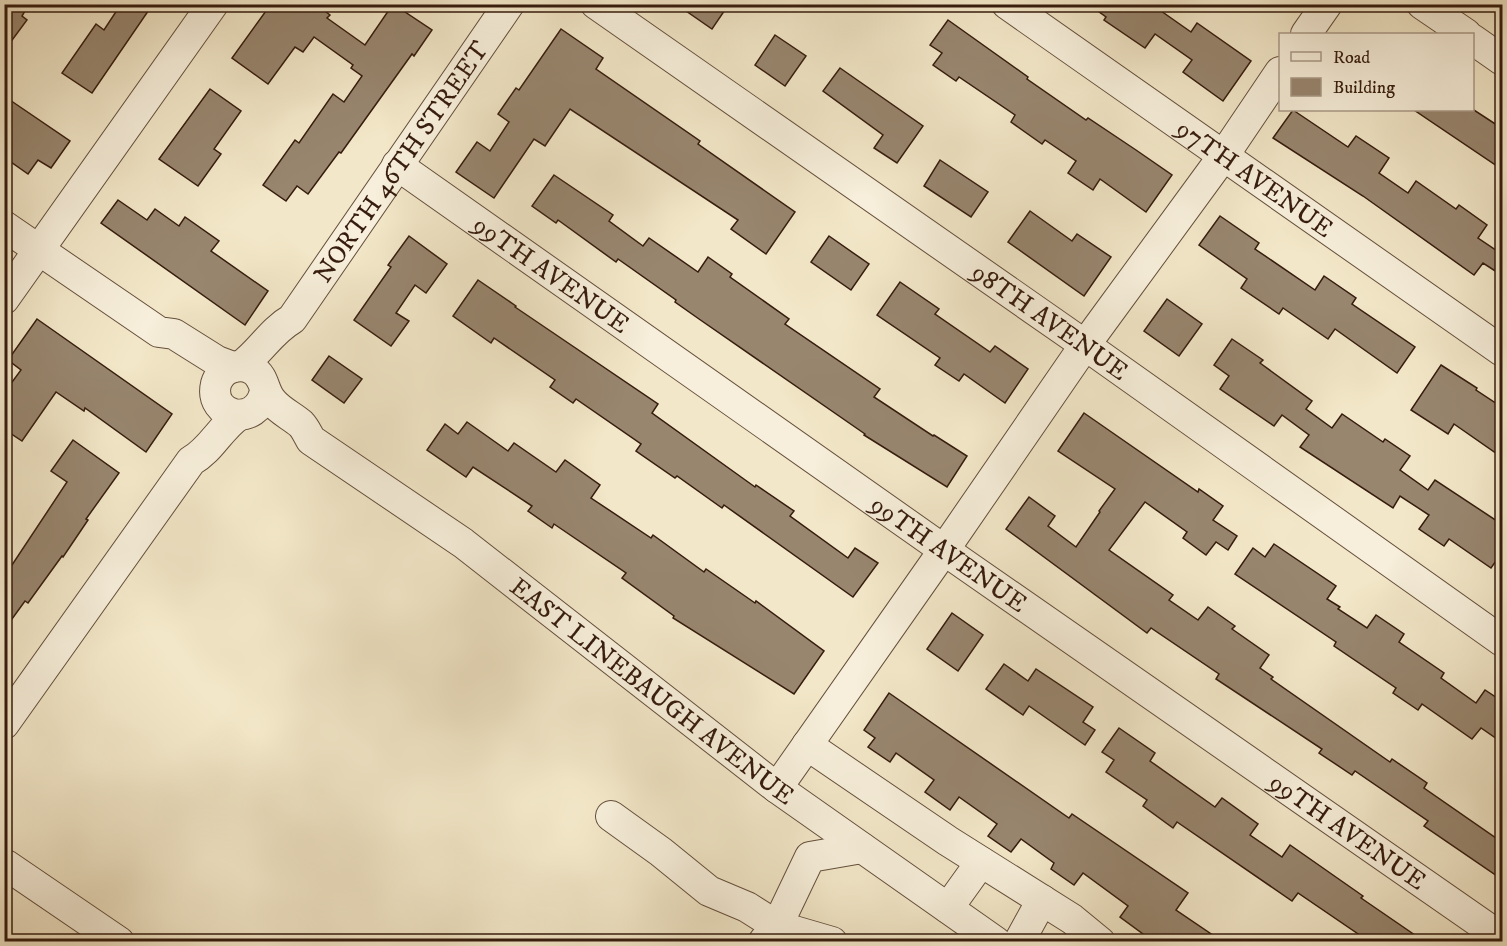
<svg xmlns="http://www.w3.org/2000/svg" width="1507" height="946" viewBox="0 0 1507 946" font-family="'IM FELL DW Pica',serif">
<style>
.building{fill:#98866f;stroke:#361c0e;stroke-width:1.5}
.lines{fill:none;stroke-linecap:round;stroke-linejoin:round}
.minor-casing{stroke:#654f3c;stroke-width:32}
.minor{stroke:#f7efdb;stroke-width:30}
.labels{text-anchor:middle;stroke-width:4.5;stroke-linejoin:round;paint-order:stroke}
.street-label{font-size:26px;fill:#361c0e;stroke:#f7efdb}
</style>
<rect width="100%" height="100%" fill="#f2e7c8"/>
<filter id="stains"><feTurbulence type="fractalNoise" baseFrequency=".00333" numOctaves="4"/><feColorMatrix values="0 0 0 0 .2 0 0 0 0 .09 0 0 0 0 .02 0 0 0 .5 -.17"/></filter>
<radialGradient id="worn" r=".72"><stop offset=".6" stop-color="#630" stop-opacity="0"/><stop offset="1" stop-color="#630" stop-opacity=".3"/></radialGradient>
<g class="building">
<polygon points="4,4 29,4 22,16 27,20 4,51"/>
<polygon points="121,4 153,4 92,93 62,73 96,24 104,30"/>
<polygon points="271,4 316,4 330,15 327,18 365,45 393,4 432,30 414,56 412,54 341,153 339,152 308,194 297,186 286,201 263,185 295,140 299,143 333,94 344,102 362,76 351,68 353,65 314,37 303,52 295,47 268,84 232,58"/>
<polygon points="676,4 729,4 712,29"/>
<polygon points="1088,4 1151,4 1191,32 1197,23 1251,61 1223,101 1183,72 1192,60 1155,34 1145,48 1104,20 1106,17"/>
<polygon points="948,20 1028,77 1027,79 1086,120 1088,118 1136,150 1172,175 1146,212 1100,179 1093,190 1068,173 1076,161 1045,140 1042,144 1011,122 1015,115 959,77 956,81 933,65 942,53 930,45"/>
<polygon points="561,29 603,58 596,69 700,141 698,144 795,212 766,254 731,229 738,220 570,109 545,146 534,139 494,198 456,172 477,142 490,151 509,122 498,114 516,88 519,90"/>
<polygon points="775,35 806,56 785,86 755,65"/>
<polygon points="840,68 923,126 897,163 874,148 883,135 823,91"/>
<polygon points="210,89 241,111 214,149 221,154 198,186 159,159"/>
<polygon points="4,96 70,141 51,168 38,160 28,174 4,157"/>
<polygon points="1293,110 1348,147 1356,136 1389,158 1379,173 1408,193 1416,181 1456,209 1459,205 1487,225 1478,238 1503,255 1503,276 1483,263 1474,275 1363,196 1273,138"/>
<polygon points="1414,110 1474,110 1503,129 1503,170"/>
<polygon points="940,160 988,192 971,217 924,186"/>
<polygon points="554,175 613,215 609,221 643,246 649,238 698,272 708,257 732,274 730,277 789,319 785,324 880,389 874,397 933,436 934,435 967,456 947,487 864,435 865,434 699,319 675,302 676,300 618,259 616,262 558,220 556,223 532,206"/>
<polygon points="118,200 147,220 155,209 179,226 185,217 219,241 211,251 268,291 245,325 101,223"/>
<polygon points="1030,211 1072,241 1077,234 1111,257 1084,296 1008,242"/>
<polygon points="1220,216 1259,243 1255,249 1315,290 1324,276 1356,298 1352,304 1415,347 1397,373 1335,329 1328,339 1283,308 1279,314 1241,288 1247,279 1199,245"/>
<polygon points="409,236 447,264 426,293 415,285 396,313 409,321 391,346 354,320 391,267 388,265"/>
<polygon points="829,236 869,264 851,290 811,262"/>
<polygon points="478,280 516,306 515,307 658,404 652,413 755,487 756,485 794,511 790,516 848,558 855,548 878,563 853,597 724,505 722,508 677,476 675,478 636,451 641,444 576,399 573,403 550,387 555,380 494,338 491,343 453,316"/>
<polygon points="900,282 939,309 935,314 990,352 995,346 1028,369 1005,403 964,374 959,381 935,365 940,358 877,315"/>
<polygon points="1167,299 1202,324 1179,356 1144,331"/>
<polygon points="37,319 172,414 146,452 85,408 84,411 56,392 22,441 4,429 4,393 21,370 8,360"/>
<polygon points="1232,339 1263,360 1260,363 1312,401 1306,409 1332,428 1342,414 1383,442 1385,439 1410,456 1400,470 1428,490 1435,480 1503,525 1503,551 1491,568 1449,539 1444,546 1419,529 1429,515 1400,496 1393,508 1300,447 1309,435 1282,415 1274,426 1220,389 1229,376 1214,365"/>
<polygon points="329,356 362,379 344,403 312,380"/>
<polygon points="1441,365 1477,388 1476,390 1503,408 1503,458 1454,424 1448,434 1411,410"/>
<polygon points="1084,413 1198,492 1199,489 1223,506 1213,520 1237,536 1228,550 1216,542 1206,555 1183,538 1187,532 1145,502 1109,550 1173,595 1169,600 1198,620 1208,607 1235,626 1232,629 1269,655 1260,668 1273,677 1271,679 1390,762 1392,759 1427,783 1424,788 1503,843 1503,880 1424,826 1428,821 1355,771 1352,775 1319,753 1322,749 1216,679 1219,674 1151,628 1147,633 1006,529 1029,497 1055,516 1048,526 1076,547 1100,512 1099,511 1115,489 1058,451"/>
<polygon points="467,422 508,451 514,443 556,472 565,460 600,485 591,498 651,538 653,535 704,572 706,569 755,603 756,601 824,651 794,694 673,618 674,616 622,578 626,573 554,524 552,528 528,511 532,506 473,467 466,477 427,450 445,424 458,434"/>
<polygon points="73,440 119,473 86,519 88,520 63,557 62,556 28,603 25,601 4,630 4,577 67,482 51,471"/>
<polygon points="1274,544 1336,586 1327,599 1340,607 1338,609 1367,628 1376,615 1404,634 1399,642 1444,673 1441,678 1476,703 1485,690 1503,702 1503,743 1481,728 1472,739 1422,704 1418,710 1393,693 1396,688 1334,646 1336,642 1235,574 1253,548 1265,557"/>
<polygon points="952,613 983,635 958,671 927,649"/>
<polygon points="1004,664 1028,681 1036,669 1093,707 1083,722 1095,730 1085,745 1029,706 1023,715 986,689"/>
<polygon points="889,693 1069,818 1072,814 1188,893 1176,910 1223,942 1154,942 1120,917 1128,906 1083,873 1074,885 1051,869 1054,863 1021,839 1011,852 988,836 997,824 959,797 950,810 925,792 934,780 896,753 890,762 868,747 875,738 864,730"/>
<polygon points="1119,728 1155,753 1150,761 1215,807 1222,798 1258,824 1250,835 1282,857 1290,845 1363,896 1361,898 1425,942 1370,942 1298,893 1292,901 1177,822 1173,828 1143,806 1147,800 1106,772 1114,760 1102,752"/>
</g>
<g class="lines">
<g class="minor-casing">
<g id="minor">
<path id="s1" d="M 596,4 L 1085,345 L 1502,641"/>
<path id="s2" d="M 1007,4 L 1502,351"/>
<polyline points="1422,4 1466,34"/>
<polyline points="1306,34 1327,4"/>
<polyline points="1472,39 1502,60"/>
<path id="s3" d="M 397,165 L 944,550 L 1502,938"/>
<polyline points="4,226 159,332 174,334 217,361 233,367"/>
<polyline points="4,299 213,4"/>
<path id="s4" d="M 241,366 C 261,351 271,331 292,319 L 509,4"/>
<path id="s5" d="M 265,391 C 257,429 208,417 216,384 C 218,377 224,370 231,368 C 239,365 247,366 253,370 C 265,377 263,391 272,401 C 280,411 292,416 301,424 C 305,428 308,435 311,440 L 463,543 L 777,788 L 996,942"/>
<path d="M 4,724 L 191,461 C 211,450 220,428 239,415"/>
<polyline points="807,745 948,841 1072,919 1100,942"/>
<polyline points="777,788 944,550 1085,345 1224,155 1280,72"/>
<polyline points="611,816 661,852 709,891 747,907 777,926 792,942"/>
<polyline points="6,865 119,942"/>
<polyline points="948,908 981,862"/>
<polyline points="777,926 832,942"/>
<polyline points="764,941 777,926 810,857 862,848"/>
<polyline points="1019,942 1042,900"/>
</g>
</g>
<use href="#minor" class="minor"/>
</g>
<g class="labels">
<g class="street-label">
<text dy="9" stroke="none"><textPath href="#s4" startOffset="261">NORTH 46TH STREET</textPath></text>
<text dy="9" stroke="none"><textPath href="#s2" startOffset="303">97TH AVENUE</textPath></text>
<text dy="9" stroke="none"><textPath href="#s3" startOffset="189">99TH AVENUE</textPath></text>
<text dy="9" stroke="none"><textPath href="#s1" startOffset="554">98TH AVENUE</textPath></text>
<text dy="9" stroke="none"><textPath href="#s3" startOffset="675">99TH AVENUE</textPath></text>
<text dy="9" stroke="none"><textPath href="#s5" startOffset="645">EAST LINEBAUGH AVENUE</textPath></text>
<text dy="9" stroke="none"><textPath href="#s3" startOffset="1161">99TH AVENUE</textPath></text>
</g>
</g>
<rect width="1507" height="946" fill="none" stroke="#f2e7c8" stroke-width="24"/>
<rect x="6" y="6" width="1495" height="934" fill="none" stroke="#361c0e" stroke-width="3"/>
<rect x="12" y="12" width="1483" height="922" fill="none" stroke="#361c0e" stroke-width="1.5"/>
<rect x="1279" y="33" width="195" height="78" fill="#f7efdb" stroke="#aa9b89" stroke-width="1.5"/>
<rect x="1291" y="52" width="30" height="9" fill="#f7efdb" stroke="#aa9b89" stroke-width="1.5"/>
<text x="1333" y="63" font-size="18" fill="#361c0e">Road</text>
<rect x="1291" y="78" width="30" height="18" fill="#98866f" stroke="#aa9b89" stroke-width="1.5"/>
<text x="1333" y="93" font-size="18" fill="#361c0e">Building</text>
<rect width="100%" height="100%" filter="url(#stains)"/>
<rect width="100%" height="100%" fill="url(#worn)"/>
</svg>
